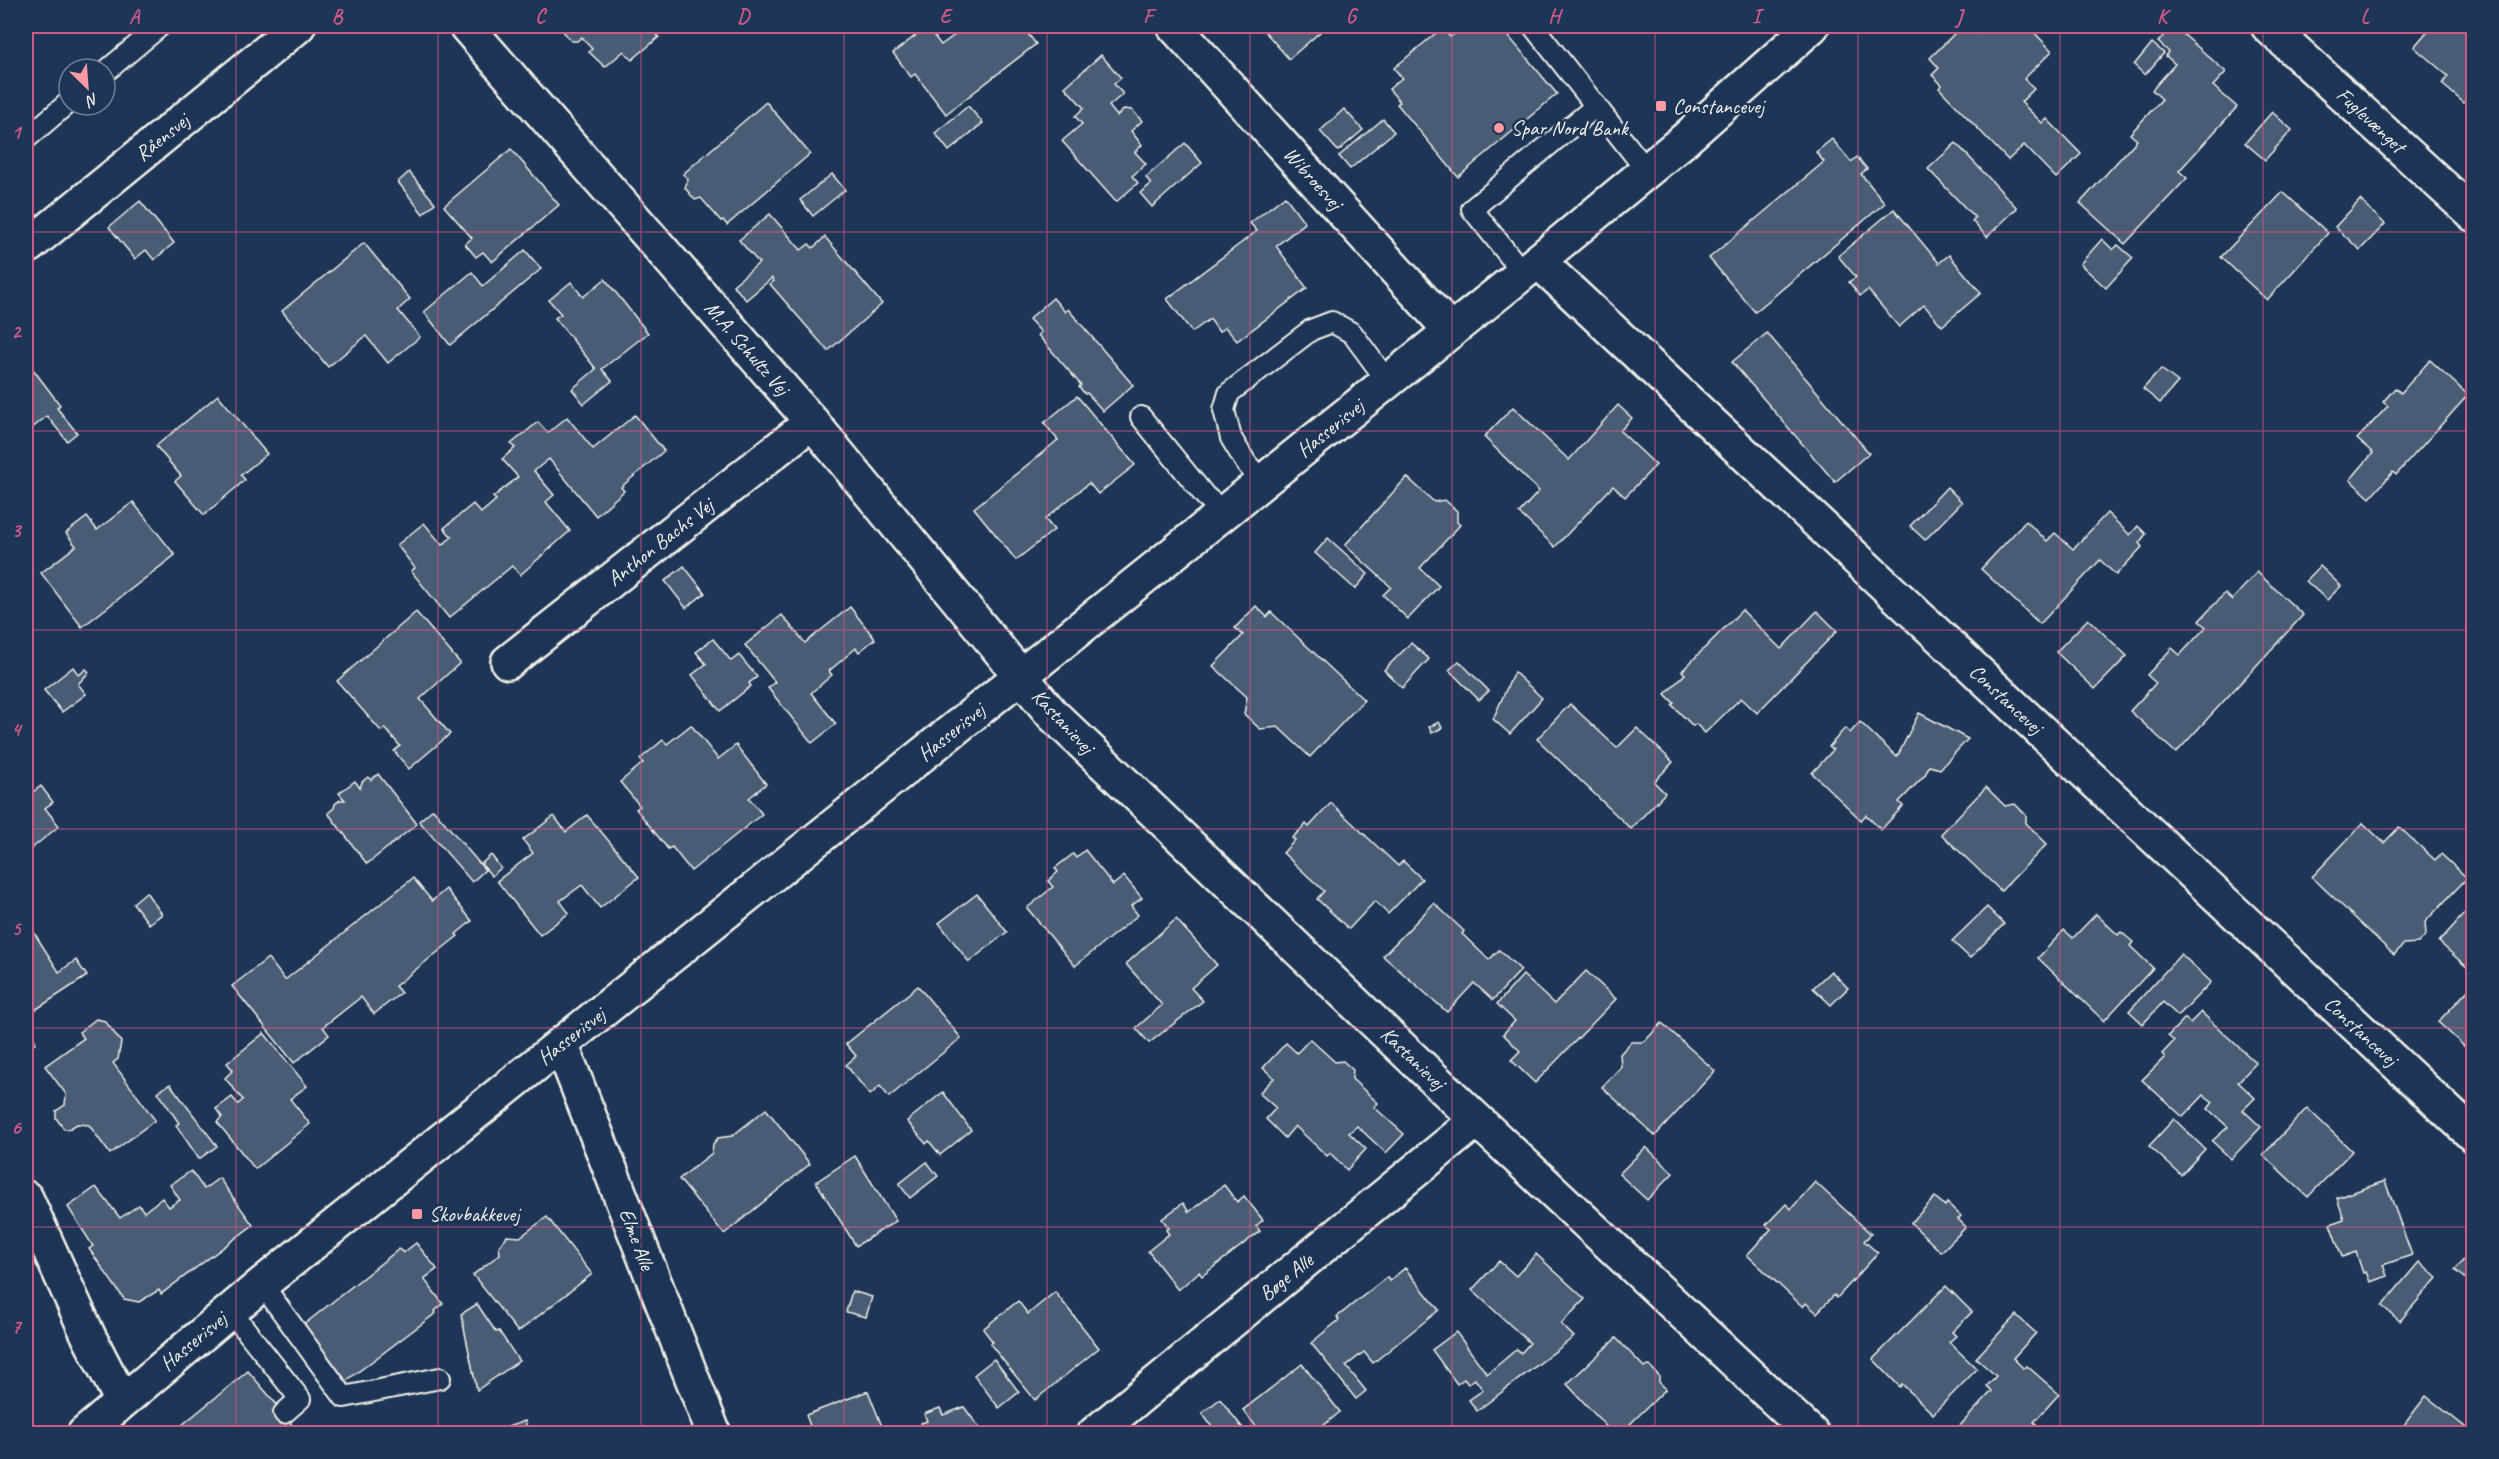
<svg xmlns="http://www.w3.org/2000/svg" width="2499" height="1459" viewBox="0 0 2499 1459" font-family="Caveat,sans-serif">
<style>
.building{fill:#485b74;stroke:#f4f1e8;stroke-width:1.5}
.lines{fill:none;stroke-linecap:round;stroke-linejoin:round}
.service-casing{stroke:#f4f1e8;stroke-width:24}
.minor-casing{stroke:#f4f1e8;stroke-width:38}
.tertiary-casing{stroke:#f4f1e8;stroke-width:38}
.service{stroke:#1d3557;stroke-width:20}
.minor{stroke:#1d3557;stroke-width:33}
.tertiary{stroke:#1d3557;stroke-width:33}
.grid{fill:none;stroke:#d15985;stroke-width:1.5;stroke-opacity:0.55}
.poi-dot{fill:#ff9aa2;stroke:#1d3557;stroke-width:2}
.labels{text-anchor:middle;stroke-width:5;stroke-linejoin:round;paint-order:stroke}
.poi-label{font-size:21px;fill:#f4f1e8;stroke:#1d3557;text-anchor:start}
.street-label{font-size:21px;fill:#f4f1e8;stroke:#1d3557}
.neatline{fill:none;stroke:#d15985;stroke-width:2}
.grid-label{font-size:20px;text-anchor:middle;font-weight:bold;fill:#d15985}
</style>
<rect width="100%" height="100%" fill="#1d3557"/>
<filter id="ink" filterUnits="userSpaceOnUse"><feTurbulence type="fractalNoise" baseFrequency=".0167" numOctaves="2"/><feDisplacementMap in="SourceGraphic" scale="12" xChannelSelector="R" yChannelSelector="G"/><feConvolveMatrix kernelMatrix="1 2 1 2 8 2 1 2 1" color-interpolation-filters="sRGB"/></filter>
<g filter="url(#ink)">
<g class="building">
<polygon points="564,26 650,26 659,37 632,60 624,51 605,67 589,52 592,49 582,37 577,41 571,41 563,31"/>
<polygon points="967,26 1022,26 1036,44 946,114 915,74 911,77 893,53 927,27 941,45"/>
<polygon points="1260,26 1327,26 1289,59"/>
<polygon points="1464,26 1500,26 1557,94 1458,177 1397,104 1400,102 1389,89 1402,78 1394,68 1442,28 1450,37"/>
<polygon points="1962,26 1967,26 1976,34 1985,26 2001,27 2003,26 2028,26 2052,51 2024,79 2034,89 2021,102 2042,123 2047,119 2081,154 2056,178 2024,145 2008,160 1939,88 1942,85 1932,75 1939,68 1930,58"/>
<polygon points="2174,26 2226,72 2213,86 2237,107 2179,171 2187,178 2125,244 2080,203 2137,140 2130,134 2162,99 2152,90 2175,64 2166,56 2169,52 2158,42"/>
<polygon points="2426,26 2474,26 2474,91 2464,103 2442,84 2448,76 2414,47 2430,28"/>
<polygon points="2152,43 2164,53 2145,75 2134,65"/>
<polygon points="1101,55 1121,78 1114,84 1123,94 1109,106 1117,116 1124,109 1132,110 1142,121 1131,131 1142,145 1135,152 1146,164 1132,176 1138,183 1116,202 1062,141 1082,124 1075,116 1084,108 1065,87"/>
<polygon points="766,102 810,154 727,225 723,220 721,221 701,198 695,200 685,188 688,179 683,174"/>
<polygon points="968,106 983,123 949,151 935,133"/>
<polygon points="1344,109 1363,130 1338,151 1320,131"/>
<polygon points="2272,112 2292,130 2265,160 2245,143"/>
<polygon points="1383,119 1394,132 1350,169 1339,156"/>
<polygon points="1832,139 1851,162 1857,157 1867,169 1861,174 1885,203 1755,312 1709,258 1824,162 1816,152"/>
<polygon points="1185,143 1202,163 1152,207 1140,193 1151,184 1146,177"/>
<polygon points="1956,143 2017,208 1987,237 1972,221 1975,218 1928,169"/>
<polygon points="511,149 559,205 492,262 483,252 476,257 465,244 472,238 444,206"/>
<polygon points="409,172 435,203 423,214 398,182"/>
<polygon points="832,174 845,190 813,216 800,200"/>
<polygon points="2283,192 2328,233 2267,300 2221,257"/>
<polygon points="1285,196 1305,223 1276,246 1307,288 1237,341 1225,327 1219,332 1210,319 1192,332 1167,299 1257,231 1250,223"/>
<polygon points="2360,200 2385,224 2360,250 2335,227"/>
<polygon points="140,201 174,243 154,260 146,250 135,259 109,227"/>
<polygon points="1894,209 1939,263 1949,255 1981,293 1942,326 1924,305 1899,327 1868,290 1860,296 1849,282 1856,277 1838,256"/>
<polygon points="770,214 801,250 809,244 813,248 825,237 882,304 828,351 770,284 774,281 772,278 746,300 733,285 759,263 739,240"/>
<polygon points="2102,239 2113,250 2118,245 2133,258 2106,288 2080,264"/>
<polygon points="364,243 410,299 398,310 420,337 388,363 366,336 328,367 282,311"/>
<polygon points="525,250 541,269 450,345 424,312 472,272 483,286"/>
<polygon points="605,279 648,333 602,369 612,381 584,404 572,389 596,369 555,318 561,314 549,300 571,282 583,297"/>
<polygon points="1053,298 1065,312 1068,309 1133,385 1103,411 1087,393 1085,394 1079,387 1081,385 1038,335 1041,332 1029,319"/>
<polygon points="1767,333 1869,453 1835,482 1732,362"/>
<polygon points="26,360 60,405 57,408 77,433 67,441 47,416 26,433"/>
<polygon points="2430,360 2468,395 2396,475 2393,472 2370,498 2350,480 2373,453 2357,439 2388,406 2383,402 2395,388 2401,393"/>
<polygon points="2161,369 2178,382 2160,403 2143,389"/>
<polygon points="218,395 267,454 241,475 245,480 204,515 175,481 181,476 156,446"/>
<polygon points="1077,396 1135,465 1098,494 1089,483 1045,519 1054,530 1016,560 974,508 1058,440 1044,423"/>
<polygon points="1618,405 1632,418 1620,431 1656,465 1625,497 1613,486 1555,547 1519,513 1539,491 1484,437 1513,407 1569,460"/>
<polygon points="635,415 664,451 621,487 624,491 596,516 549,459 534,471 554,495 546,502 570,531 520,575 512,566 449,618 411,571 415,568 397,545 424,523 442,545 452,537 444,528 473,504 481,513 496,500 493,497 518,477 502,459 515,448 511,444 538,422 548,433 567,417 593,449"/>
<polygon points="1407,477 1434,502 1445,500 1457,511 1457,522 1460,525 1420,568 1439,586 1408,619 1383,595 1391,587 1345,545"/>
<polygon points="1947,487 1962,502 1925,540 1910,526"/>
<polygon points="133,502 175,555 82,627 41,573 76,546 66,533 87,517 97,530"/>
<polygon points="2107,513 2130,535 2138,526 2146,534 2139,543 2142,547 2116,575 2100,560 2040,624 1981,569 2026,521 2047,541 2055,533 2073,549"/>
<polygon points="1328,538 1368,574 1355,589 1315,553"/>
<polygon points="684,566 705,593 686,608 665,581"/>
<polygon points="2320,566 2341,586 2327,600 2306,581"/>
<polygon points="2257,572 2303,615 2176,753 2130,711 2156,683 2147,675 2172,648 2180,655 2206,627 2199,621 2225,593 2232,600"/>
<polygon points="1256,606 1267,617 1271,612 1364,700 1310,757 1278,727 1260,729 1244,714 1247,697 1213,666 1243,635 1235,628"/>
<polygon points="850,607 875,639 859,652 856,648 829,671 832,675 811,693 836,724 812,743 768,688 775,682 745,645 782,615 805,643"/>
<polygon points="1742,610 1781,649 1817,611 1837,631 1757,713 1741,698 1705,733 1696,724 1693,726 1672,705 1674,703 1665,694 1685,674 1682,671"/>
<polygon points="416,612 460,663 420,699 450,734 409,769 394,751 400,746 385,728 381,731 337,681"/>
<polygon points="2088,619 2127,656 2095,689 2056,652"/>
<polygon points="713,639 731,661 739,655 757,677 749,683 751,686 720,711 692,675 706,664 696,652"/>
<polygon points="1411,643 1429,659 1402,688 1384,670"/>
<polygon points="1459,661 1489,691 1479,700 1449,670"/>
<polygon points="73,667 79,675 86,669 89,672 78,684 86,694 62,712 44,690"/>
<polygon points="1514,672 1542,698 1510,734 1493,719"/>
<polygon points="1570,704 1617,748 1637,728 1673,762 1654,782 1665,793 1631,829 1537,739"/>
<polygon points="1919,713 1968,739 1940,769 1929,766 1925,775 1899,802 1903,806 1881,830 1866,815 1861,820 1812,773 1833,750 1829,747 1845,728 1850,733 1860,722 1897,757"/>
<polygon points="1439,722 1442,728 1432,733 1429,727"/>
<polygon points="691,725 718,759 736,745 766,784 749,798 762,814 691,871 672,847 668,849 636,809 640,806 620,782 643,763 640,759 663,740 667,744"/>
<polygon points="378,774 417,824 367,864 328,813 334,808 335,804 340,800 345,800 339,793 355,781 360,788 362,782 368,777 371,780"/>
<polygon points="26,782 33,792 41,786 53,802 45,808 59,826 26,853"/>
<polygon points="1986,787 2005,806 2015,804 2026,815 2026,823 2047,844 2001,891 1941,834"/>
<polygon points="1331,803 1398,866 1403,861 1422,879 1388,914 1375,901 1349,929 1317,899 1324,891 1283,853 1295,840 1292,838 1306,824 1309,827"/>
<polygon points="433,809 485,870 472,882 419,821"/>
<polygon points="587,815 639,877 600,908 582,885 560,901 569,913 540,935 497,881 533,853 523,840 554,816 566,832"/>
<polygon points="2363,823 2384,843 2399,827 2435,860 2441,854 2467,878 2425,922 2426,935 2418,943 2404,944 2394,955 2312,877"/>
<polygon points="1085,850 1113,885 1124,876 1142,898 1131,906 1138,915 1075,966 1027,908 1053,887 1048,881 1058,872 1055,868 1073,854 1076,858"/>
<polygon points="491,855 501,868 492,876 481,864"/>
<polygon points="413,878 432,901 446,889 472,921 456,934 458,936 395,986 401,993 374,1014 361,997 323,1027 329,1035 294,1063 232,986 268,958 285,980"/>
<polygon points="146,892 162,914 149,924 133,903"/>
<polygon points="977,894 1007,932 969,962 939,923"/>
<polygon points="1434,903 1464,931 1462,934 1489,960 1499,950 1521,970 1493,1000 1474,983 1447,1012 1383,956"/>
<polygon points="2472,905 2474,907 2474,965 2469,969 2439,942"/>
<polygon points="1987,907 2004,924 1970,958 1952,941"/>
<polygon points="2096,914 2118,935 2121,932 2133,942 2130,946 2153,968 2104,1021 2038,958 2064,930 2073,938"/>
<polygon points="1176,919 1217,965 1191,988 1203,1001 1149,1043 1136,1028 1162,1005 1126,964"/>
<polygon points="26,920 59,972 76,960 87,976 26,1016"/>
<polygon points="2181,954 2211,982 2178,1016 2163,1002 2143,1024 2129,1011"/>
<polygon points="1586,971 1616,999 1535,1083 1511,1060 1520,1051 1503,1034 1515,1021 1497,1004 1523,975 1554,1004"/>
<polygon points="1831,971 1848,988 1831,1005 1813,988"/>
<polygon points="2474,984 2474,1040 2466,1048 2438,1022"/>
<polygon points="918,986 961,1038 889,1097 880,1086 870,1095 846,1065 856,1056 846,1044"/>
<polygon points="2201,1012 2256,1063 2238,1082 2255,1098 2243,1110 2261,1127 2231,1159 2212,1141 2228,1127 2208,1109 2213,1102 2204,1095 2183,1117 2142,1080 2165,1057 2162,1054 2174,1041 2168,1036 2185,1018 2190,1023"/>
<polygon points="96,1019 105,1021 121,1042 118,1059 113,1063 155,1120 110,1154 89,1125 77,1124 69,1129 64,1129 56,1118 56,1111 65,1105 66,1094 45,1066 84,1038 79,1032"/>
<polygon points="1662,1023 1715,1071 1655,1136 1602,1087 1621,1067 1620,1054 1631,1042 1644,1042"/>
<polygon points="26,1026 36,1042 26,1050"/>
<polygon points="264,1033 307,1086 290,1099 310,1124 255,1169 217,1122 222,1117 216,1109 232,1097 238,1104 243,1100 225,1078 233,1070 227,1063"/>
<polygon points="1310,1039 1335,1062 1343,1061 1353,1070 1352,1079 1378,1103 1374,1107 1404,1134 1386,1153 1357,1126 1349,1133 1366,1149 1347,1170 1330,1153 1327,1156 1295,1126 1285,1138 1266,1119 1276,1108 1259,1093 1274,1078 1263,1068 1286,1043 1297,1053"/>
<polygon points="170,1084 217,1146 199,1159 176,1125 179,1123 158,1092"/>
<polygon points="943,1092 971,1130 940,1155 929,1141 926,1144 907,1121"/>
<polygon points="2307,1108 2352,1151 2308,1197 2263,1155"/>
<polygon points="766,1109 810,1164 724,1234 679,1179 712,1153 713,1144 718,1138 732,1136"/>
<polygon points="2174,1119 2205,1149 2181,1175 2149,1146"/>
<polygon points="1646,1147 1673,1173 1647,1200 1619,1174"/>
<polygon points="855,1156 896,1221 856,1246 816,1182"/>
<polygon points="927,1162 938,1176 910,1198 899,1184"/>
<polygon points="191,1171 204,1189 219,1178 253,1225 161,1294 159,1290 139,1302 124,1299 89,1249 93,1246 68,1207 96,1187 120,1218 139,1205 144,1212 162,1198 169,1207 180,1200 170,1185"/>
<polygon points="2385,1181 2412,1255 2383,1265 2387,1276 2370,1282 2366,1272 2363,1273 2356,1252 2342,1257 2330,1224 2344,1219 2337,1198"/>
<polygon points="1815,1182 1871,1234 1864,1241 1878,1253 1837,1298 1834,1295 1817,1313 1806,1303 1803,1307 1747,1255 1771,1229 1766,1225 1786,1204 1791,1209"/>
<polygon points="1224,1185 1237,1202 1244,1196 1263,1220 1256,1226 1260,1231 1202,1276 1199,1272 1178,1290 1148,1251 1169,1234 1166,1230 1169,1228 1162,1219 1183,1203 1189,1212"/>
<polygon points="1935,1197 1945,1206 1947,1203 1961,1216 1958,1219 1966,1227 1941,1252 1911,1223"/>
<polygon points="547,1217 592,1274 518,1332 473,1275 500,1254 499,1246 507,1236 520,1237"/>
<polygon points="416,1243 437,1269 424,1279 443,1304 435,1311 436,1313 346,1381 302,1326 399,1249 403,1253"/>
<polygon points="2474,1248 2474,1285 2455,1270"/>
<polygon points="1536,1254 1585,1299 1561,1324 1574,1337 1477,1411 1469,1400 1483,1390 1475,1379 1468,1384 1464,1379 1457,1384 1432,1350 1456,1332 1487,1374 1517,1349 1521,1353 1530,1343 1472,1290 1499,1261 1516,1276"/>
<polygon points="2419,1262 2437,1278 2400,1321 2382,1306"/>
<polygon points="1405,1268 1439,1310 1373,1363 1364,1352 1346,1366 1366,1391 1356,1399 1311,1343 1339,1320 1337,1317 1387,1277 1389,1281"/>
<polygon points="1946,1286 1972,1312 1952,1332 1956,1336 1949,1342 1977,1369 1933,1414 1902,1384 1900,1387 1873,1359"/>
<polygon points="852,1291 872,1297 866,1317 846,1312"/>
<polygon points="1055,1292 1099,1348 1035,1400 990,1344 993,1342 983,1329 1018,1301 1028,1314"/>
<polygon points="477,1304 496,1332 499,1331 519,1361 477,1390 461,1314"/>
<polygon points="2016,1315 2036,1333 2013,1358 2024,1369 2027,1366 2059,1394 2034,1422 2046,1434 1960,1434 1956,1430 1992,1391 1987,1386 1996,1376 1976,1358"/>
<polygon points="1616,1338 1644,1367 1650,1366 1659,1376 1659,1382 1666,1389 1630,1424 1639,1434 1613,1434 1567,1384"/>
<polygon points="994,1359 1019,1392 999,1408 974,1375"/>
<polygon points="1302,1364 1340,1412 1313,1434 1262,1434 1243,1410"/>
<polygon points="248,1371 284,1413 298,1434 171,1434"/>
<polygon points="868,1391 885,1434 813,1434 806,1415"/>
<polygon points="2426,1396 2470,1431 2468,1434 2397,1434"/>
<polygon points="1220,1399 1245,1431 1242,1434 1217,1434 1202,1413"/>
<polygon points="964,1407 984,1434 925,1434 921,1423 927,1421 924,1414 940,1408 943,1415"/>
<polygon points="525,1421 529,1434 490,1433"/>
<polygon points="385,1426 386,1434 343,1434"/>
</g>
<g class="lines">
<g class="service-casing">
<g id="service">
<polyline points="1533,26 1647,171"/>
<polyline points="105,72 160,26"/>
<polyline points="26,139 69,102"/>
<polyline points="1523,273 1472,209 1596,106"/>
<polyline points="1141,417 1205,496 1225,513"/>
<polyline points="1263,482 1246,463 1231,438 1224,410 1229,393 1311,330 1332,322 1352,333 1388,382"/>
<polyline points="262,1284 344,1397 440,1378"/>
<polyline points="230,1310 300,1399 284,1413"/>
</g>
</g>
<g class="minor-casing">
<g id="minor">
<polyline points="466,26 812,422 1052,714 1477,1120 1812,1434"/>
<polyline points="1174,26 1451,331"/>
<polyline points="2268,26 2474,215"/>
<polyline points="26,248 298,26"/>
<polyline points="1538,261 2474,1136"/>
<polyline points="508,662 812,422"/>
<polyline points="561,1044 714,1434"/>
<polyline points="26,1198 89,1337 122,1401"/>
<polyline points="1094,1434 1477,1120"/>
</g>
</g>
<g class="tertiary-casing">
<polyline id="tertiary" points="84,1434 262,1284 1538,261 1683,141 1812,26"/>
</g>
<use href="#service" class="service"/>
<use href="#minor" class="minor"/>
<use href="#tertiary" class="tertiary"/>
</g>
</g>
<path class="grid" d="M 236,26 L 236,1434M 438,26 L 438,1434M 641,26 L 641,1434M 844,26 L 844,1434M 1047,26 L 1047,1434M 1250,26 L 1250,1434M 1452,26 L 1452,1434M 1655,26 L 1655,1434M 1858,26 L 1858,1434M 2060,26 L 2060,1434M 2263,26 L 2263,1434M 26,232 L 2474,232M 26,431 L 2474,431M 26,630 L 2474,630M 26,829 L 2474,829M 26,1028 L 2474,1028M 26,1227 L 2474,1227"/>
<g class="poi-dot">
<rect x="1655" y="100" width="12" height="12" rx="3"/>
<circle cx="1499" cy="128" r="6"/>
<rect x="411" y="1208" width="12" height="12" rx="3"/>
</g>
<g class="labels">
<g class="poi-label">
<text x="1673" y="113">Constancevej</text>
<text x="1511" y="135">Spar Nord Bank</text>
<text x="429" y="1221">Skovbakkevej</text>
</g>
<g class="street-label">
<text transform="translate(2371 120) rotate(43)" y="7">Fuglevænget</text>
<text transform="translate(162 137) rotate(-39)" y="7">Råensvej</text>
<text transform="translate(1313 178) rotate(48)" y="7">Wibroesvej</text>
<text transform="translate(747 348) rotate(49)" y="7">M.A. Schultz Vej</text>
<text transform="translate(1330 428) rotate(-39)" y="7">Hasserisvej</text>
<text transform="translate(660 542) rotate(-38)" y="7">Anthon Bachs Vej</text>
<text transform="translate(2006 699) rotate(43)" y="7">Constancevej</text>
<text transform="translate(1063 721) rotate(47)" y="7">Kastanievej</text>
<text transform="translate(951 732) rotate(-39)" y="7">Hasserisvej</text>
<text transform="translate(2361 1031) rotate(43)" y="7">Constancevej</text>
<text transform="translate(571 1036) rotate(-38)" y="7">Hasserisvej</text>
<text transform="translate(1413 1058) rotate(44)" y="7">Kastanievej</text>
<text transform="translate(637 1239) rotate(69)" y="7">Elme Alle</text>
<text transform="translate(1286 1277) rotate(-39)" y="7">Bøge Alle</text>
<text transform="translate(193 1341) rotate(-40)" y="7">Hasserisvej</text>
</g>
</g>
<rect width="2499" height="1459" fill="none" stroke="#1d3557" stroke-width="66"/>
<g transform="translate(87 87) rotate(155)"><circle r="28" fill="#1d3557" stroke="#738091" stroke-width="1.5"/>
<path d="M0-4.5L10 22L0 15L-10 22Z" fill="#ff9aa2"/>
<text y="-9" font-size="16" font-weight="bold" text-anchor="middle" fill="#f4f1e8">N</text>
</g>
<rect x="33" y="33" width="2433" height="1393" class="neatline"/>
<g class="grid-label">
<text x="134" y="23">A</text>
<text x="337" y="23">B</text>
<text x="540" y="23">C</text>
<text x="743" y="23">D</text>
<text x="945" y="23">E</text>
<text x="1148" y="23">F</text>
<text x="1351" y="23">G</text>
<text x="1554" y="23">H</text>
<text x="1756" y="23">I</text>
<text x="1959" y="23">J</text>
<text x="2162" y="23">K</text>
<text x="2365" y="23">L</text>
<text x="16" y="139">1</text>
<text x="16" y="338">2</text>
<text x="16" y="537">3</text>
<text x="16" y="736">4</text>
<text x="16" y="935">5</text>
<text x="16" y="1134">6</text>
<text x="16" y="1333">7</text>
</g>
</svg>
